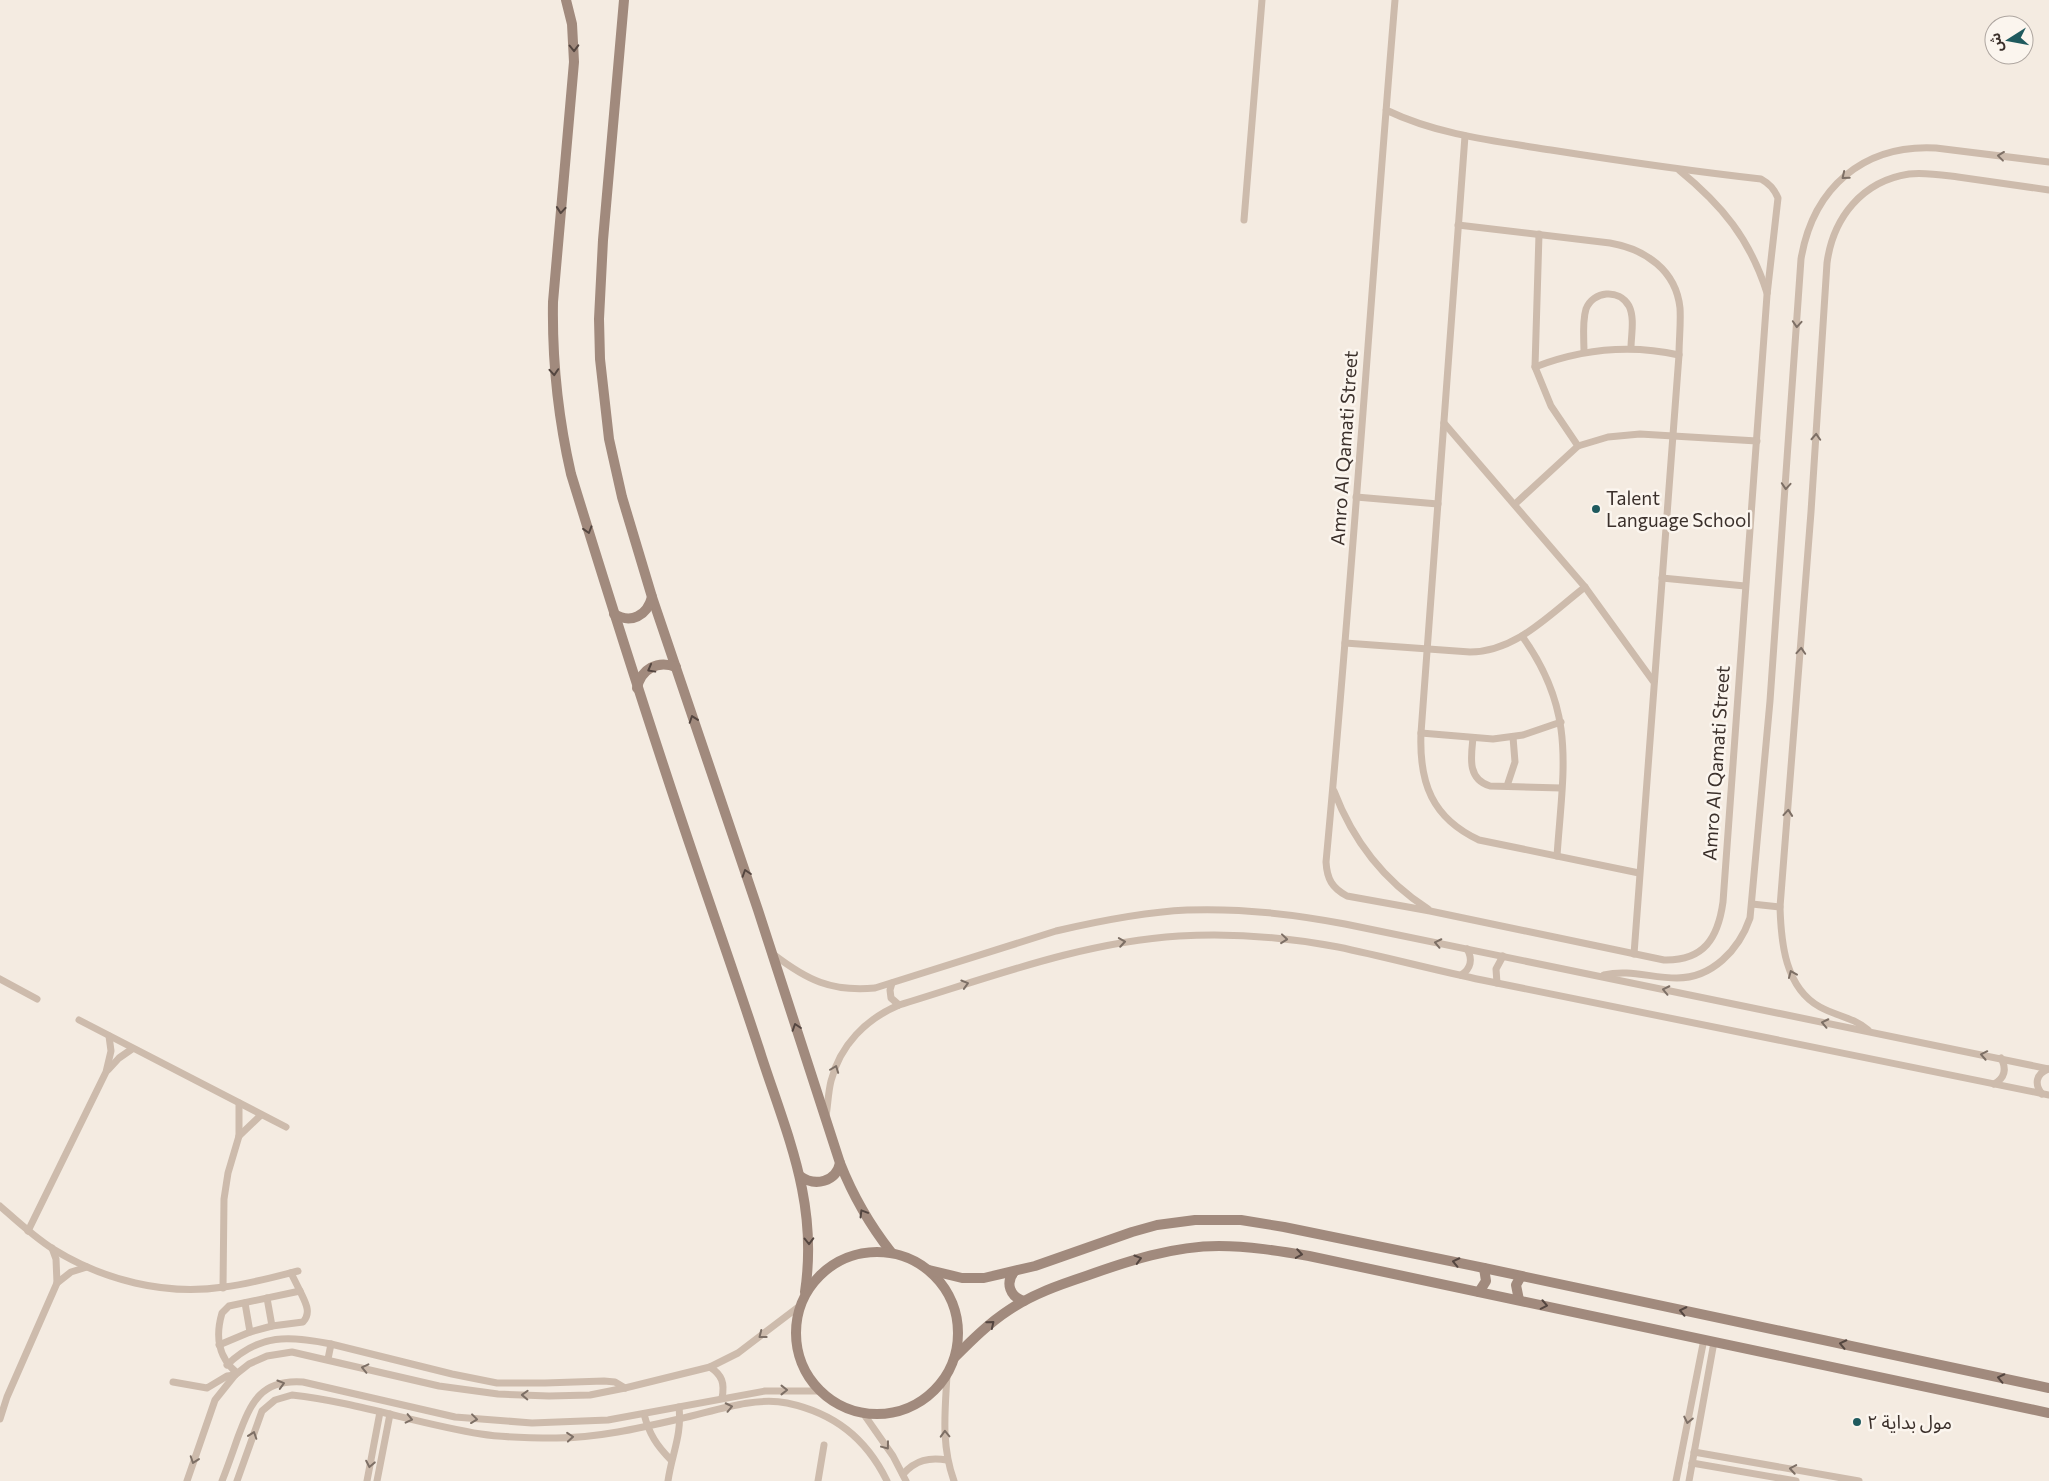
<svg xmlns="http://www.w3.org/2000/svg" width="2049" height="1481" viewBox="0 0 2049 1481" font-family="Commissioner,'Noto Sans Arabic',sans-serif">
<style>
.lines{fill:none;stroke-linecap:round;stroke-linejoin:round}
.street{stroke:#cdbbac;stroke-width:7}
.secondary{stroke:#a18a7d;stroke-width:10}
.oneway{stroke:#544640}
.oneway2{stroke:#7d6f65}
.poi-dot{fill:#1f5a5e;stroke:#fbf5ee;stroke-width:2}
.labels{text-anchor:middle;stroke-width:5;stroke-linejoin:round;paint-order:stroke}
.street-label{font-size:19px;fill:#3b302b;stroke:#fbf5ee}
.poi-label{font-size:19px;fill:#3b302b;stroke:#fbf5ee;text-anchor:start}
</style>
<rect width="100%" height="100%" fill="#f4ebe1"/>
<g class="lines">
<g class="street">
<path d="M 1386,110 C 1438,135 1494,141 1551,150 C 1621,161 1690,171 1761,179 C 1770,184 1774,189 1778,198 L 1767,295 L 1723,902 C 1718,938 1704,961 1664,960 L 1430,911 L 1347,896 C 1332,888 1327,879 1326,862 C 1353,575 1371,287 1395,0"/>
<path d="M 1465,136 L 1421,733 C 1419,783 1432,818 1479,840 L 1639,873"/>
<path d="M 1679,170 C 1722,205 1750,239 1767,293"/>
<polyline points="1244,220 1262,0"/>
<path d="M 1458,225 L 1610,243 C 1645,249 1676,270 1680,308 C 1681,324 1679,339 1679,355 L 1634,954"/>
<polyline points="1539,234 1535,367 1551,406 1578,446"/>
<path d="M 1584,352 C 1584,339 1582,322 1586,309 C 1593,291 1619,288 1629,306 C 1635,318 1631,336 1631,348"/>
<path d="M 1535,367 C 1582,349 1629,344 1679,355"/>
<polyline points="1444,423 1585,587 1653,681"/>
<polyline points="1356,497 1438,504"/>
<polyline points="1515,504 1578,446 1608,437 1640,434 1757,441"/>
<polyline points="1662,578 1745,586"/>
<path d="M 1522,636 C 1577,712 1563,769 1557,856"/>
<path d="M 1345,643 L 1470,652 C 1516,652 1550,614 1585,587"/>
<polyline points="1421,733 1493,739 1523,735 1561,722"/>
<path d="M 1473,738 C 1471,757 1467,779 1490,786 L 1561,788"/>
<polyline points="1507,786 1515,762 1513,737"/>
<path d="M 1334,791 C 1353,841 1383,880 1428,909"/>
<polyline points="1752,904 1780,907"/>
<path d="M 773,954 C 807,980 831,992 875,988 L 1056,931 C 1099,921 1143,912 1187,910 C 1240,908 1293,914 1345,924 L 2049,1069"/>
<path d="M 1461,975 C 1471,969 1473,959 1467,949"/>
<path d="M 1604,975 C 1629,969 1651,978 1677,978 C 1712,978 1739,950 1750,918 L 1770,701 L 1801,259 C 1813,188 1863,144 1936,148 L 2049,162"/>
<polyline points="0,979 37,999"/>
<polyline points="892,983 890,990 891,998 899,1005"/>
<polyline points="1497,983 1496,969 1503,956"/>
<polyline points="79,1020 286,1127"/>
<path d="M 1868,1030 C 1853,1017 1836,1016 1820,1007 C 1785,988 1781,942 1780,907 L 1811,512 L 1827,263 C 1833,218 1862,181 1909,174 C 1925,172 1942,175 1958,177 C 1988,181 2019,186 2049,190"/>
<polyline points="108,1070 119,1058 132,1049"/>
<path d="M 1994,1084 C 2005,1078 2007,1069 2001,1058"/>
<path d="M 2042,1094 C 2034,1084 2036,1074 2048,1069"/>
<path d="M 826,1116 C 828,1105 828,1093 831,1081 C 840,1045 866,1019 899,1005 C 991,977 1083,942 1179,936 C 1232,933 1286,937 1338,947 C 1386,957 1434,970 1482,980 C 1671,1017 1860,1056 2049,1095"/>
<polyline points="239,1136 261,1115"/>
<path d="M 0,1206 C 17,1221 34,1237 53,1249 C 103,1280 165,1296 224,1287 C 249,1284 274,1277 298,1271"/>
<polyline points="28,1231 106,1072 111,1051 109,1036"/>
<polyline points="57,1283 71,1272 87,1267"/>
<polyline points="223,1288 224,1199 228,1173 239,1136 239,1103"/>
<polyline points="267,1298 272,1326"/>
<polyline points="245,1303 250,1332"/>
<path d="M 219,1345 L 250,1332 L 272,1326 L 303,1322 C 312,1312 305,1302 300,1291"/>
<polyline points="328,1359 331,1344 452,1374 497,1383 545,1383 604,1381 615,1382 625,1388"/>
<path d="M 227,1365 C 260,1333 289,1336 331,1344"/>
<path d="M 710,1367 C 722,1375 725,1383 722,1398"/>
<path d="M 237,1373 C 218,1357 215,1337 222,1313 L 229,1306 L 300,1291 L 291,1273"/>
<path d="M 947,1375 C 945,1412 941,1445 954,1481"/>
<polyline points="173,1382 207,1388 227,1376 235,1375"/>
<polyline points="863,1413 893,1456 906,1481"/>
<path d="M 644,1414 C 649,1434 657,1446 671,1460"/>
<polyline points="0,1419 7,1397 57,1283 56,1259 52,1248"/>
<polyline points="1694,1452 1859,1481"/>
<polyline points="1692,1463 1796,1481"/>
<path d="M 903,1474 C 916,1460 929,1457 947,1460"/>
<polyline points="187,1481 215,1400 235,1375 249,1364 267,1356 292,1352 439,1386 498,1394 549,1396 590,1395 625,1388 710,1367 738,1353 801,1305"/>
<path d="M 222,1481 C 228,1466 233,1451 238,1437 C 251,1402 261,1379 303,1382 L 455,1417 L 532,1423 L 608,1420 L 765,1391 L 821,1391"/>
<path d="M 237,1481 L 262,1411 L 275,1400 L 292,1395 C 356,1402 418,1424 481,1434 C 506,1438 531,1438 556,1438 C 597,1438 640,1428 679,1419 C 712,1412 753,1396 787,1403 C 834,1413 866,1438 887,1481"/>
<polyline points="367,1481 380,1412"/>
<polyline points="377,1481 390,1414"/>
<path d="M 668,1481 C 672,1453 682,1436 679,1407"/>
<polyline points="818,1481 824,1445"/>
<polyline points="1676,1481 1704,1339"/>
<polyline points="1689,1481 1714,1342"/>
</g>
<g class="secondary">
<path d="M 566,0 L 572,24 L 574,62 L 553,302 C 552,361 558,417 571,474 C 611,604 652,734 696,863 C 718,928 741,993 762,1058 C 789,1140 818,1204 805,1292"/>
<path d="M 624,0 L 603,240 L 599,319 L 600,359 L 609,439 L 622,497 L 652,597 L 758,910 L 840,1163 C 853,1196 869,1224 891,1252"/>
<path d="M 614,614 C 631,624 647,616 652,597"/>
<path d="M 637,688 C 641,669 657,660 676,667"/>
<path d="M 800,1176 C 815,1187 836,1182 840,1163"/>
<circle cx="877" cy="1333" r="81"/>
<polyline points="929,1270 962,1278 984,1278 1035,1266 1132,1232 1157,1225 1195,1220 1241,1220 1284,1227 1484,1268 2049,1388"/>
<path d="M 1014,1272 C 1005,1283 1010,1297 1024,1301"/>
<polyline points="1479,1292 1486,1281 1484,1268"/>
<polyline points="1519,1300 1516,1285 1521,1276"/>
<path d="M 955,1357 C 972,1340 989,1323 1009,1310 C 1033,1294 1059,1285 1086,1276 C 1128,1261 1173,1246 1219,1246 C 1249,1246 1279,1251 1309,1256 L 2049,1413"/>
</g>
</g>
<defs><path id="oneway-chevron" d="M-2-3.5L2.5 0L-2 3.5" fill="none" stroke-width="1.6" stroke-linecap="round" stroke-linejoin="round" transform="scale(1.25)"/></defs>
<g class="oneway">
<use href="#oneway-chevron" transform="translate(574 48) rotate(89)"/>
<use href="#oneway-chevron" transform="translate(561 210) rotate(95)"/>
<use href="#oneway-chevron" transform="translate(554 372) rotate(86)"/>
<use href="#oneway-chevron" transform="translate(588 530) rotate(73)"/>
<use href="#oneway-chevron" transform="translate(651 669) rotate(151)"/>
<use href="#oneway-chevron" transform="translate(693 719) rotate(-109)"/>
<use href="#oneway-chevron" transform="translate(746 873) rotate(-108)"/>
<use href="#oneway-chevron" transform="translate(796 1027) rotate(-108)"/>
<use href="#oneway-chevron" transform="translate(863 1213) rotate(-121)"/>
<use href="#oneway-chevron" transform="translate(809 1241) rotate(89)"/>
<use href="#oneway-chevron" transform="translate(1299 1254) rotate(9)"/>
<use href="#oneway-chevron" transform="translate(1138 1259) rotate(-16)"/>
<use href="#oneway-chevron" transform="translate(1456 1262) rotate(-168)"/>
<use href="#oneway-chevron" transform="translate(1544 1305) rotate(11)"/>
<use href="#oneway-chevron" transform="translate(1683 1311) rotate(-168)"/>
<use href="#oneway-chevron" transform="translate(991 1324) rotate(-39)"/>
<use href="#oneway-chevron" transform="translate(1843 1344) rotate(-168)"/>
<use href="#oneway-chevron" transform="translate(2001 1378) rotate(-168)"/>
</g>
<g class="oneway2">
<use href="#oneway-chevron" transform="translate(2001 156) rotate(-173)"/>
<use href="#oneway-chevron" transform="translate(1845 176) rotate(141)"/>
<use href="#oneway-chevron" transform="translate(1797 324) rotate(94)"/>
<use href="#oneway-chevron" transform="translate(1816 437) rotate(-87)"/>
<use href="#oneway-chevron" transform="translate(1786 486) rotate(94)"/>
<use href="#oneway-chevron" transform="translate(1801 651) rotate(-86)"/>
<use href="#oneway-chevron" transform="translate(1788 813) rotate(-85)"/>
<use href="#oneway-chevron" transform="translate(1284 939) rotate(6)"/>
<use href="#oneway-chevron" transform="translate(1122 942) rotate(-9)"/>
<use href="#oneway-chevron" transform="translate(1438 943) rotate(-168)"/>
<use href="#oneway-chevron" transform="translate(1792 974) rotate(-113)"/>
<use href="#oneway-chevron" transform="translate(965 984) rotate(-17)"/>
<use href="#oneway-chevron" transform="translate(1666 990) rotate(-168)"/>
<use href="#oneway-chevron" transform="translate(1825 1023) rotate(-168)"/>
<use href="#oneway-chevron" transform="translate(1984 1055) rotate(-169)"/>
<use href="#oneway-chevron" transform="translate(835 1069) rotate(-69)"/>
<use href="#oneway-chevron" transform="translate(762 1335) rotate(142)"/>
<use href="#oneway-chevron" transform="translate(365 1368) rotate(-167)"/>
<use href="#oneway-chevron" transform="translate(281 1384) rotate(-16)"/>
<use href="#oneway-chevron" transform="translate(784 1390)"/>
<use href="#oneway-chevron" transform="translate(525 1395) rotate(-178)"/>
<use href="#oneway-chevron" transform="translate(729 1407) rotate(-12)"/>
<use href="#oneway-chevron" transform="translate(409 1419) rotate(13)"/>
<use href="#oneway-chevron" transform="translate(474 1419) rotate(7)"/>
<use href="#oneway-chevron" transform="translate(1688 1420) rotate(102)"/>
<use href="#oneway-chevron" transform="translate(945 1434) rotate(-92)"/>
<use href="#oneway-chevron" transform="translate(253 1435) rotate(-71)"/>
<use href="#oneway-chevron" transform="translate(570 1437) rotate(-5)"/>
<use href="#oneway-chevron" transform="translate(886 1446) rotate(53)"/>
<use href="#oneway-chevron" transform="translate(194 1460) rotate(109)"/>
<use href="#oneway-chevron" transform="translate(370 1464) rotate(101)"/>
<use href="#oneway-chevron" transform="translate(1793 1469) rotate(-170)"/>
</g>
<g class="poi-dot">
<circle cx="1596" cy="509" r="5"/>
<circle cx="1857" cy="1422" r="5"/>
</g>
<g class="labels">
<g class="street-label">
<text transform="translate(1344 448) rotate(-86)" y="7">Amro Al Qamati Street</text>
<text transform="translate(1716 763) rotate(-86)" y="7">Amro Al Qamati Street</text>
</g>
<g class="poi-label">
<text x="1606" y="505">Talent<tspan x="1606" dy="22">Language School</tspan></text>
<text x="1867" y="1429">مول بداية ۲</text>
</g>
</g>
<g transform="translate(2009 40) rotate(259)"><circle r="24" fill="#fbf5ee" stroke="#aea6a0"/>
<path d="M0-4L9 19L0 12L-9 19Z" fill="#1f5a5e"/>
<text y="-8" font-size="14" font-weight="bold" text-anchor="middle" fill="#3b302b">ش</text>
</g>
</svg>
